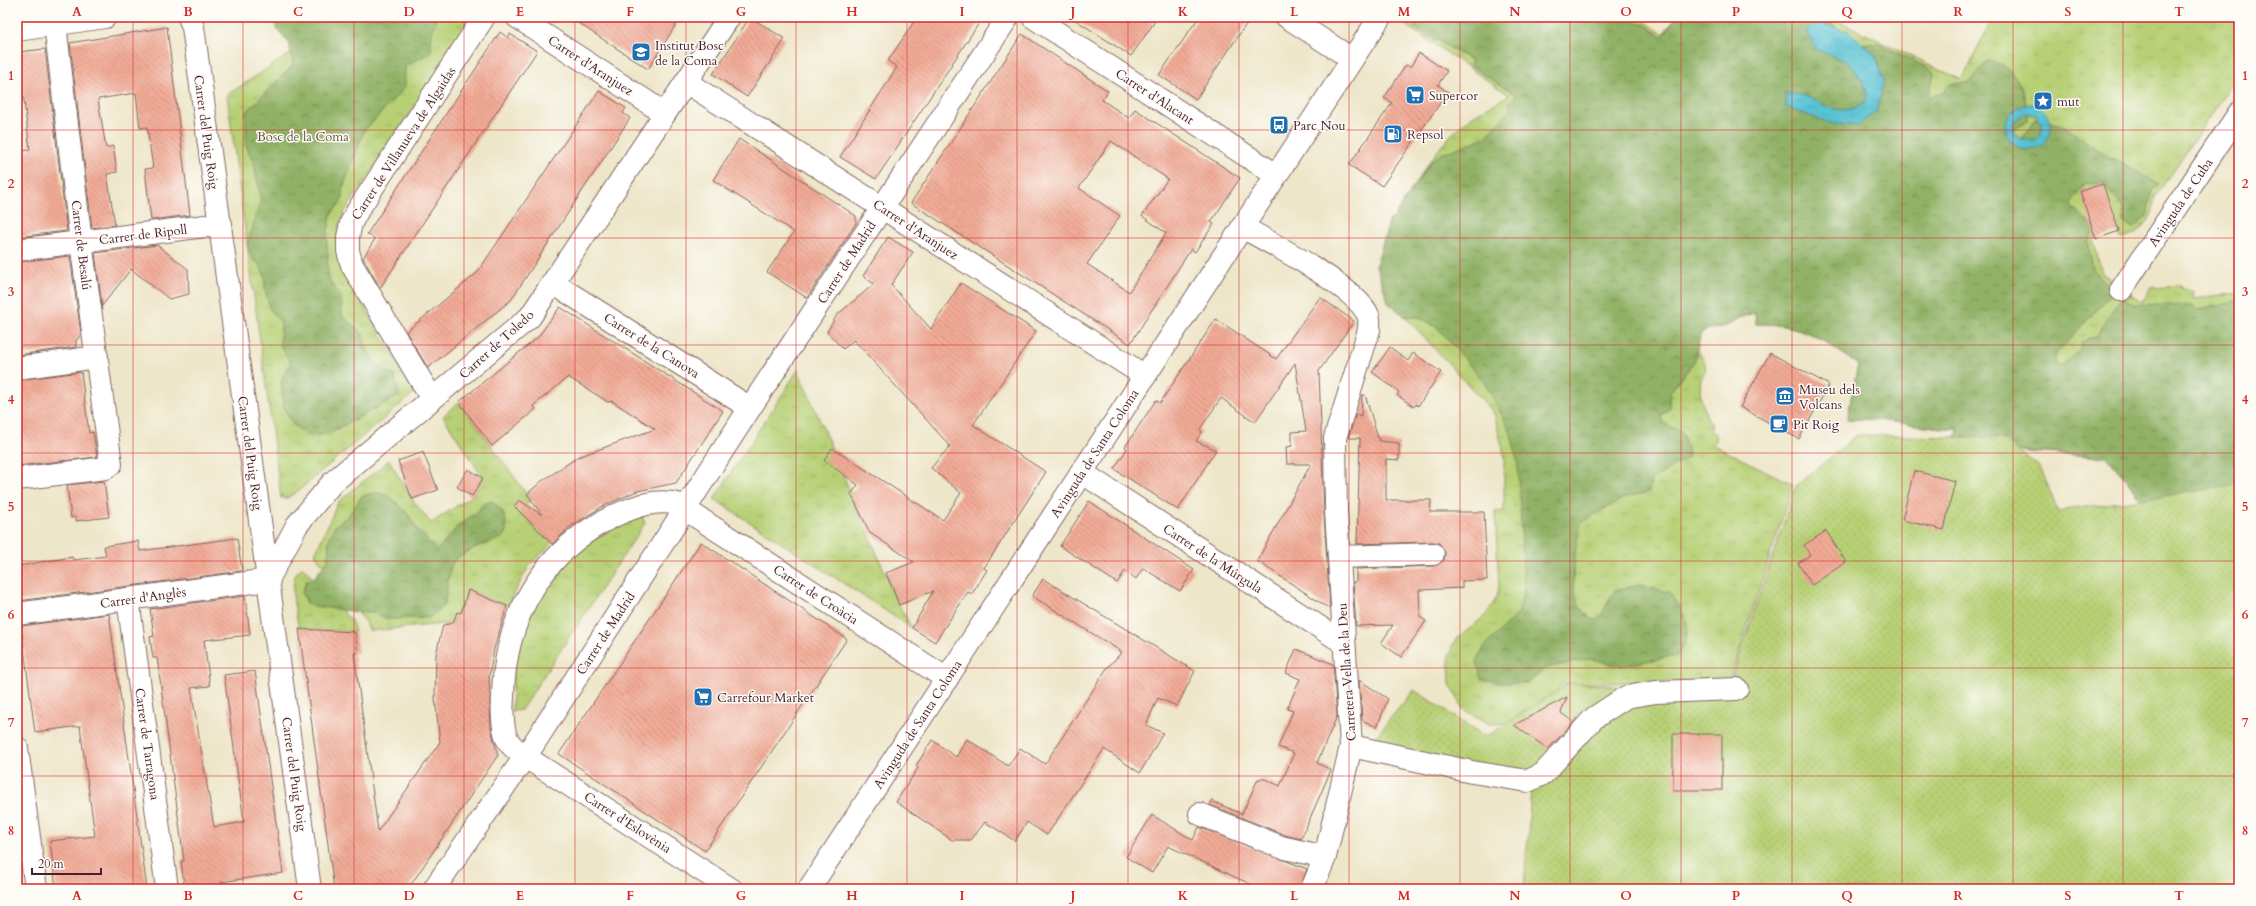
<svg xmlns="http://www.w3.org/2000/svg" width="2256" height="906" viewBox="0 0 2256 906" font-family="Cardo,serif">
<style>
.grass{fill:url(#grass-tufts);stroke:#807850}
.forest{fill:url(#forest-crowns);stroke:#6e6848}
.park{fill:url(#park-dots);stroke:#807850}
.water{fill:url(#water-ripples);stroke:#50707f;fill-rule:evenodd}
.building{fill:url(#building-back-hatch);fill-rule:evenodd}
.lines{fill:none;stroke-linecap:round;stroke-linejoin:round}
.minor-casing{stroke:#836562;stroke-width:24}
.major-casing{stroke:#836562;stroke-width:24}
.minor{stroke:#fff;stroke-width:22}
.major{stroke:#fff;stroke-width:22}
.grid{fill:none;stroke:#d62828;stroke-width:1;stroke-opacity:0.55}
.labels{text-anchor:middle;stroke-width:3;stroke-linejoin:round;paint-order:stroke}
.poi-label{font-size:13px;fill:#4a1f2b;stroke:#fdfcf7;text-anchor:start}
.street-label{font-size:13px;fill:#4a1f2b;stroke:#fdfcf7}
.park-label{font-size:13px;fill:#6b5441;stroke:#fdfcf7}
.neatline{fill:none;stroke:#d62828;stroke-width:1.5}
.grid-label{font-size:13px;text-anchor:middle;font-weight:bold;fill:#d62828}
</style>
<defs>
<pattern id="grass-tufts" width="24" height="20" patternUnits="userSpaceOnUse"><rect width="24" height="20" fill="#b7d075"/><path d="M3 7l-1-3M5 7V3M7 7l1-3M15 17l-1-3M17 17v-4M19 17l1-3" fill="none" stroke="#9fb265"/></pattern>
<pattern id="forest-crowns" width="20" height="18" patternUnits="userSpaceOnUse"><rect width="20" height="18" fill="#91b266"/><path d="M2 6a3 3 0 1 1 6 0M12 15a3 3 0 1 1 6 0" fill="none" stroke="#789054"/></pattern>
<pattern id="park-dots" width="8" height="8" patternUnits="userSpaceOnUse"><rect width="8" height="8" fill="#b7d075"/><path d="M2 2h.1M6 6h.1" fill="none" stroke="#9fb265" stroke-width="1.8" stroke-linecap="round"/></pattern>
<pattern id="water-ripples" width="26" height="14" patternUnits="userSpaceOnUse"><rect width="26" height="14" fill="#57c2d3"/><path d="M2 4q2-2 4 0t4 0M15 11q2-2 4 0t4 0" fill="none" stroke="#4da6b5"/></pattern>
<pattern id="building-back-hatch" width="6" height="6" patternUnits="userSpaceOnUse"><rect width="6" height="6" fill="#f2ab96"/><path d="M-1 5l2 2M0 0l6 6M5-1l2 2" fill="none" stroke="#c68b7b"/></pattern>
</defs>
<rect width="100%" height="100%" fill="#fdfcf7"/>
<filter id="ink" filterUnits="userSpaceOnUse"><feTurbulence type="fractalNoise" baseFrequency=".025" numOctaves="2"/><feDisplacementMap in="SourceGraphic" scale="8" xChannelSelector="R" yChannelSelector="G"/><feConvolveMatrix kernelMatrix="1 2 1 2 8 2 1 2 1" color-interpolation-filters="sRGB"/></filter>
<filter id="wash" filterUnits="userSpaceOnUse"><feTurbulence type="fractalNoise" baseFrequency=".012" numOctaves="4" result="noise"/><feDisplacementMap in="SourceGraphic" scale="16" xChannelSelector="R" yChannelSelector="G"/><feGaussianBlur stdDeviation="0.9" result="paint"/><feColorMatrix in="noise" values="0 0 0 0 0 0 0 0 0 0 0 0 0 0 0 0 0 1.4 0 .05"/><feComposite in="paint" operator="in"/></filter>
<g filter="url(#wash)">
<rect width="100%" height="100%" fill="#eee6c9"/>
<g class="grass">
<path d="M 329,17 L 474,17 L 344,213 C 336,231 336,251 343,270 L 415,392 L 298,491 L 287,498 L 281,498 L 227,95 L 331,27 Z"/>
<path d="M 1411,17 L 1639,17 L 1663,34 L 1676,17 L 1830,17 L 1962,80 L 1993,17 L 2239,17 L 2239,74 L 2155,197 C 2154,219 2143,232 2121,239 L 2119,231 L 2093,239 L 2102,273 L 2142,302 L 2151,288 L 2181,286 L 2181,289 L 2193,290 L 2194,298 L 2239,293 L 2239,488 L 2106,457 L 2026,452 L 1956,436 L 1959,430 L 1878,420 L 1847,419 L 1858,364 C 1821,339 1803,323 1756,324 L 1755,313 C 1743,314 1737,322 1726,325 C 1718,328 1708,326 1702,332 C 1698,336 1697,345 1696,350 C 1699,354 1704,358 1705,363 C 1707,371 1703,373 1701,380 C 1698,394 1704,414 1712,425 L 1710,431 L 1717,435 L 1713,445 L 1793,484 L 1730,680 L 1561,684 L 1548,707 L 1517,723 L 1490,724 L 1463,709 L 1450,684 L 1449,655 L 1453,649 L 1451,647 L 1458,638 L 1486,615 L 1497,597 L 1499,586 L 1495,512 L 1504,511 L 1504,454 L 1494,413 L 1400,311 L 1389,304 L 1376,265 L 1390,220 L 1393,219 C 1417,182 1440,136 1479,112 C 1489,106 1499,101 1509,95 L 1406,25 Z"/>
<polygon points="798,370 899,605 912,628 714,499"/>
<polygon points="459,402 531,500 522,508 522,514 552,544 530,564 507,606 468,590 461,613 457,612 453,623 370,631 366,623 315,554 338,502 389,460 412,499 431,523 472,496 483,478 443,416"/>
<polygon points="641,514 645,523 521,710 512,711 513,663 538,594 578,548"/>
<path d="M 303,567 L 352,622 L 355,632 L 299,629 C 296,613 285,577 303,567 Z"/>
</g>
<g class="forest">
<path d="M 272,17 L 437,17 L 432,29 L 431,52 L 405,66 L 405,87 L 364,131 L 342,190 L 343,198 L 331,215 L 327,237 L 328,278 L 341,297 L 342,316 L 363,334 C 366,356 376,366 395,376 L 399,396 L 331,432 L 316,436 L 308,435 L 294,425 L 284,409 L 281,381 L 291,363 L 280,346 L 281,322 L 270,310 L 265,289 L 265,277 L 259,263 L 254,261 L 247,246 L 261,199 L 255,168 L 246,145 L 246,112 L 293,65 L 289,42 L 277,29 Z"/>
<path d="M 1417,17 L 1621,17 L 1644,24 L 1663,37 L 1676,17 L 1724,17 L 1727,20 L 1741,17 L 1820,17 L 1832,23 L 1849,43 L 1879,44 L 1930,69 L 1934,72 L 1929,97 L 1942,93 L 1952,83 L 1969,83 L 1988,61 C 2016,63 2029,97 2027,121 L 2010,132 L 2020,142 L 2035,119 L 2063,125 L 2109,158 L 2122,162 L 2159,185 L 2152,191 L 2147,217 L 2132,228 L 2124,222 L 2123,208 L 2103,184 L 2086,182 L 2070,205 L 2095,228 L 2088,242 L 2093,269 L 2114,291 L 2055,355 L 2056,364 L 2062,365 L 2079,351 L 2082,342 L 2096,336 L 2122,297 L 2134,304 L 2191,306 L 2197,310 L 2230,303 L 2239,298 L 2239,889 L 2149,521 C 2137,491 2128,481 2106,457 L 1957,446 L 1956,436 L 1959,430 L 1878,420 L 1847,419 L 1858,364 C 1821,339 1803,323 1756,324 L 1755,313 C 1743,315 1736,322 1726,326 C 1717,329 1709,327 1701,333 L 1694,362 L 1670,392 L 1669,409 L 1661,415 L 1662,422 L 1683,433 L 1689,457 L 1651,480 L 1649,492 L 1626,497 L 1581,522 C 1576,545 1566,590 1582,610 C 1585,614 1590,617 1594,620 L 1600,617 L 1615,590 L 1639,585 L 1669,592 C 1686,617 1696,626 1678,655 L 1621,666 L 1591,659 L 1546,668 L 1527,683 L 1499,683 L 1481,679 L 1477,660 L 1485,646 L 1519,612 L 1524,588 L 1518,464 L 1510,430 L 1483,380 L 1437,327 L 1418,317 L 1405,316 L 1389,304 L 1376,265 L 1390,220 L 1393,219 L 1431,161 L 1441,154 L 1486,137 L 1511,109 L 1509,103 L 1516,95 L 1471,66 L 1471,60 L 1414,27 Z"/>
<path d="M 376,493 L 390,496 L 408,514 L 417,529 L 437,551 L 458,526 L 478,511 L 483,504 L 492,501 C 504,511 507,518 506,534 L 500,539 L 478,546 L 454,560 L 450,569 L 444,605 L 429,618 L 387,619 L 373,612 L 358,612 L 313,606 L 307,603 L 302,593 L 306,581 L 314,578 L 328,560 L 329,540 L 335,526 L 349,515 L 362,496 Z"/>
</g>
<polygon class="park" points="1857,435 2001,438 2040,467 2058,511 2239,485 2239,889 1524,889 1531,790 1370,743 1414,690 1486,737 1569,683 1727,694 1796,486"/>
<g class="water">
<path d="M 1815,22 L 1848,31 L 1875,54 L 1884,80 L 1876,112 L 1857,126 L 1829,123 L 1786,107 L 1786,93 C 1792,94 1799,94 1805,96 C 1827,105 1840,118 1865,103 L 1867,93 L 1862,79 L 1846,61 L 1817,50 L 1806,32 Z"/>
<path d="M 2033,104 C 2073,120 2039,172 2008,139 C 2000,119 2012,105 2033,104 ZM 2025,113 L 2035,115 L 2042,124 L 2041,135 L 2034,141 L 2020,139 L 2014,131 L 2015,121 Z"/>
</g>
<g id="blocks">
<g class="building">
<polygon points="569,17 681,17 648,69"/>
<polygon points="750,17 785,39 747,97 713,74"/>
<polygon points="917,17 983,17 876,179 840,157 897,67 888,61"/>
<polygon points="1071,17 1158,17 1131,56"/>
<polygon points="1199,17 1251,17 1196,99 1159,75"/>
<polygon points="167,27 190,215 151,220 145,169 153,168 147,127 140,128 136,93 98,99 106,148 113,146 117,172 107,174 115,225 92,228 70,43"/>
<polygon points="500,32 508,38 510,34 537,51 380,288 363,258 375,239 367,234"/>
<path d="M 1022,34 L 1108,91 L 1102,100 L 1129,118 L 1135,109 L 1240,178 L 1211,222 L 1214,224 L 1195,252 L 1191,249 L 1130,344 L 911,203 ZM 1111,141 L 1168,179 L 1142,216 L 1166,233 L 1129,292 L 1087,264 L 1120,216 L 1079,188 Z"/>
<polygon points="45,49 67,231 17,237 17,151 30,150 18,52"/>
<polygon points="1419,53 1447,71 1438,85 1448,92 1382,186 1349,165 1392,103 1384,98 1406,65 1410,67"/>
<polygon points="599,91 626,108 623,113 630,118 511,300 428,368 406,332 477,273"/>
<polygon points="739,139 856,216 856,223 807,298 767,272 794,232 713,180"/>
<polygon points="2103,184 2119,231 2096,239 2080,191"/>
<polygon points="888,237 913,252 891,285 931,329 961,283 1036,331 973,425 1046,472 984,568 987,570 972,594 968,592 935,642 912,628 933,591 899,605 886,573 914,562 870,533 851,494 858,485 824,460 832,448 943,520 961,493 931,468 950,446 854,340 843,349 827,332 837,315 874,284 863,276"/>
<polygon points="157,245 188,269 189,294 169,299 131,269 102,306 95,253"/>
<polygon points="70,256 81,334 76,341 76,347 17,355 17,262"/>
<polygon points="1320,297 1354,321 1319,371 1324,513 1330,609 1257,561 1311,464 1287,464 1286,447 1292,446 1292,432 1306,431 1295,363 1255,422 1221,398 1200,429 1202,432 1196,441 1216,450 1178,510 1114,469 1127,449 1125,447 1156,400 1160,403 1216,319 1276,359"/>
<polygon points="560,307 723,411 676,483 637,491 603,506 571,526 552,544 514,506 519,500 542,515 527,494 542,481 578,457 655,429 612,401 608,402 568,377 533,406 536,409 492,446 459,402 538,337"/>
<polygon points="1390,347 1408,361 1413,353 1441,372 1418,406 1416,404 1414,407 1397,395 1399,392 1372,372"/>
<polygon points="1770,353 1829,385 1799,439 1740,407"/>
<polygon points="81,372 89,433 93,432 97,457 17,466 17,380"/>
<polygon points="1362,395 1365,395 1379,441 1399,443 1399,460 1386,459 1386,500 1431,500 1430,512 1484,512 1487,580 1462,581 1462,588 1419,590 1420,617 1426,621 1401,657 1381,643 1393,625 1356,626 1353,582 1356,582 1356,569 1434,566 1444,560 1445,553 1439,543 1433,542 1357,544 1360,438 1348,438 1356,414 1361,416"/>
<polygon points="423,452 438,490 412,499 398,461"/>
<polygon points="468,469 483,478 472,496 457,487"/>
<polygon points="1914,471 1955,481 1944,530 1902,520"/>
<polygon points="104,481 109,517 76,521 76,517 71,518 67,485"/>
<polygon points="1089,501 1194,570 1180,591 1143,568 1136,579 1125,571 1117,583 1060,546"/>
<polygon points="1826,531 1846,562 1812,585 1798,563 1810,555 1804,545"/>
<polygon points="237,538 242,571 18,601 17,566 72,557 74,560 106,556 104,546 138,541 140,551"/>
<polygon points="701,542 847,639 705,851 559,754"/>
<polygon points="1043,579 1195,671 1177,706 1158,698 1146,725 1163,733 1140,773 1104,749 1047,835 1027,822 1015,841 985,822 971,840 952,840 896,802 918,768 916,766 932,740 956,757 967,739 1008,766 1020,748 1045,764 1107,668 1122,652 1032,596"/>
<polygon points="468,590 507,606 494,649 489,677 491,728 498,755 408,889 334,889 299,629 355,632 358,653 354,653 378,831 440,742 435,699 436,654 443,625 453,623 457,612 461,613"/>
<polygon points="245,596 250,635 204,640 210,686 191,688 214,827 244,822 224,675 255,671 283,873 221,882 222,889 188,889 188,884 184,885 181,861 184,861 163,701 157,658 153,658 150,637 154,636 150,609"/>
<polygon points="109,614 147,889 56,889 50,841 95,836 86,771 80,726 35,732 21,626"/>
<polygon points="1296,649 1333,664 1337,716 1317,763 1331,770 1301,839 1285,835 1210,805 1212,801 1242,814 1258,779 1265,779 1280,786 1294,753 1278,747 1293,711 1287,709 1300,679 1286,673"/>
<polygon points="1359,680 1388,699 1377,727 1362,720"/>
<polygon points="1567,697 1561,713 1574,722 1548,749 1514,725"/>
<rect x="1673" y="734" width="49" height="56"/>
<polygon points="1152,815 1193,840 1199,827 1307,869 1300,889 1261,889 1168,846 1152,873 1126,857"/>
</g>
</g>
</g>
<g filter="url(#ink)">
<use href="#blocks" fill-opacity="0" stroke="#836562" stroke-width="1"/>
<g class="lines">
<g class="minor-casing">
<g id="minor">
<polyline points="189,17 193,27 310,889"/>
<polyline points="517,17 664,113"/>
<polyline points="1033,17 1276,175"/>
<polyline points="1287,17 1352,59"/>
<polyline points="17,30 105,17"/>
<polyline points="686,82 1145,376"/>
<path d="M 1242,227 C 1271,243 1356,287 1368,315 C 1370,319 1369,326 1369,330 L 1335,438 L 1336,512 L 1351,746 L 1325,857 L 1312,889"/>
<polyline points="17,250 221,224"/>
<polyline points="553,283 750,408"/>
<polyline points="2121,290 2239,113"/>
<polyline points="17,368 97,357"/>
<polyline points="432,399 352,265 348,251 348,237 351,223 358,210 484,17"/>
<polyline points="1081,472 1344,643"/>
<polyline points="17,479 106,468 111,464 81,242 55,24"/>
<polyline points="1339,557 1433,554"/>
<polyline points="128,599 167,889"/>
<polyline points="17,614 268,580 297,525 333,482 530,317 729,17"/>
<polyline points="1351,746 1472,772 1528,781 1543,774 1594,718 1626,697 1656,692 1737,689"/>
<polyline points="17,748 36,889"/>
<polyline points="1200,814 1281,847 1325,857"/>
<polyline points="434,889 533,745 750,408 1008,17"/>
<path d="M 731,889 L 524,756 C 519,752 512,747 509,742 C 502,733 502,708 503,697 C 504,618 543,549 616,515 C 636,506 656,499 677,504 L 947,679"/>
</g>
</g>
<g class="major-casing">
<polyline id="major" points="809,889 1380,17"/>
</g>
<use href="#minor" class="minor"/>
<use href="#major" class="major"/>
</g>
</g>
<path class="grid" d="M 133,17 L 133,889M 243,17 L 243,889M 354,17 L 354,889M 464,17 L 464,889M 575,17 L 575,889M 686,17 L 686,889M 796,17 L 796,889M 907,17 L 907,889M 1017,17 L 1017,889M 1128,17 L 1128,889M 1239,17 L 1239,889M 1349,17 L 1349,889M 1460,17 L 1460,889M 1570,17 L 1570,889M 1681,17 L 1681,889M 1792,17 L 1792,889M 1902,17 L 1902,889M 2013,17 L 2013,889M 2123,17 L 2123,889M 17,130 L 2239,130M 17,238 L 2239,238M 17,345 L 2239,345M 17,453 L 2239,453M 17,561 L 2239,561M 17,668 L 2239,668M 17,776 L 2239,776"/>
<defs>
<g id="school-square" transform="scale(1)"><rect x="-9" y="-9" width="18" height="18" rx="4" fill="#1f6fb2" stroke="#fdfcf7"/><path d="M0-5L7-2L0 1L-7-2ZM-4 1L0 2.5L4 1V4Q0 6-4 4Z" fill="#fff"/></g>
<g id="supermarket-square" transform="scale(1)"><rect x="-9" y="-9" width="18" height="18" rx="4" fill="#1f6fb2" stroke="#fdfcf7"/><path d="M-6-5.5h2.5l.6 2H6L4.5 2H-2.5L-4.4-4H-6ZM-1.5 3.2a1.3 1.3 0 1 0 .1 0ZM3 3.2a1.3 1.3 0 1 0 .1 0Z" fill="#fff"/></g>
<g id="sight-square" transform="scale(1)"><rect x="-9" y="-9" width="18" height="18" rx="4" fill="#1f6fb2" stroke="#fdfcf7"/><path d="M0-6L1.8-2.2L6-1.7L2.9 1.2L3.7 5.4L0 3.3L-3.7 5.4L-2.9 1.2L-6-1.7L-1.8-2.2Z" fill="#fff"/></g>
<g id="bus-square" transform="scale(1)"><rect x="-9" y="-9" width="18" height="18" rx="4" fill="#1f6fb2" stroke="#fdfcf7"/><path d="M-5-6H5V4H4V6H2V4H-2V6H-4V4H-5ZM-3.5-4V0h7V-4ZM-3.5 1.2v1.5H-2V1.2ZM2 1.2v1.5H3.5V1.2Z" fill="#fff"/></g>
<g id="fuel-square" transform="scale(1)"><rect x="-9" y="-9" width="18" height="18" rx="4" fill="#1f6fb2" stroke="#fdfcf7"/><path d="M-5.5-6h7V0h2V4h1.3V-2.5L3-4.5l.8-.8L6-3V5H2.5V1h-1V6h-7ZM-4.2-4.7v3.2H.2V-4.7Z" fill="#fff"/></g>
<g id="museum-square" transform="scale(1)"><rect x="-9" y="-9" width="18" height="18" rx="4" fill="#1f6fb2" stroke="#fdfcf7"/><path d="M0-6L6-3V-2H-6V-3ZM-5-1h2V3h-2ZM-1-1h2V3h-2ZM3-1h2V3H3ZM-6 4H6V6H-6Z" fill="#fff"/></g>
<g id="cafe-square" transform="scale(1)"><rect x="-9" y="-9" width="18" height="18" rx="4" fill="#1f6fb2" stroke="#fdfcf7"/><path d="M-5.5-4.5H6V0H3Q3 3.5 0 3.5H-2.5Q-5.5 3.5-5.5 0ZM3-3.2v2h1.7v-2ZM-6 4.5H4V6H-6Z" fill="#fff"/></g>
</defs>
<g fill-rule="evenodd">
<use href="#school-square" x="641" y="52"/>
<use href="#supermarket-square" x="1415" y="95"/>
<use href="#sight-square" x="2043" y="101"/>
<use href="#bus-square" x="1279" y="125"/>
<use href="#fuel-square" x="1393" y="134"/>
<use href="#museum-square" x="1785" y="396"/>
<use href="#cafe-square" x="1779" y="424"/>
<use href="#supermarket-square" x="703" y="697"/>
</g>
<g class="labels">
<g class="poi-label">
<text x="655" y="50">Institut Bosc<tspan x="655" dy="15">de la Coma</tspan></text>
<text x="1429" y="100">Supercor</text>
<text x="2057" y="106">mut</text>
<text x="1293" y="130">Parc Nou</text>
<text x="1407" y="139">Repsol</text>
<text x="1799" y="394">Museu dels<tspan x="1799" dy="15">Volcans</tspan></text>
<text x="1793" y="429">Pit Roig</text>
<text x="717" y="702">Carrefour Market</text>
</g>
<g class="street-label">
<text transform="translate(591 65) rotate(33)" y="5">Carrer d'Aranjuez</text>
<text transform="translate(1155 96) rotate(33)" y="5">Carrer d'Alacant</text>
<text transform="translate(207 132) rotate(82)" y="5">Carrer del Puig Roig</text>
<text transform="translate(403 143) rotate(-57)" y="5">Carrer de Villanueva de Algaidas</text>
<text transform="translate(2180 202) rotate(-56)" y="5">Avinguda de Cuba</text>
<text transform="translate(916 229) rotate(33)" y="5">Carrer d'Aranjuez</text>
<text transform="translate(143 234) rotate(-7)" y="5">Carrer de Ripoll</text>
<text transform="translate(82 245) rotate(83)" y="5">Carrer de Besalú</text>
<text transform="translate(846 262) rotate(-57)" y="5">Carrer de Madrid</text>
<text transform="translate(496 344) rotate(-42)" y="5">Carrer de Toledo</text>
<text transform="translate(652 345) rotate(32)" y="5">Carrer de la Canova</text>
<text transform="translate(251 453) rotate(82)" y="5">Carrer del Puig Roig</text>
<text transform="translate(1094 453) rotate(-57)" y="5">Avinguda de Santa Coloma</text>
<text transform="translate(1213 558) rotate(33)" y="5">Carrer de la Múrgula</text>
<text transform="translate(816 594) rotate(33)" y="5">Carrer de Croàcia</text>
<text transform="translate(143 597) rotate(-8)" y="5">Carrer d'Anglès</text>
<text transform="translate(605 633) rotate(-57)" y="5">Carrer de Madrid</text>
<text transform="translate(1346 672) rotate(-94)" y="5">Carretera Vella de la Deu</text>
<text transform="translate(917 724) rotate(-57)" y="5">Avinguda de Santa Coloma</text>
<text transform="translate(148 744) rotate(82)" y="5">Carrer de Tarragona</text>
<text transform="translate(295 774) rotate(82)" y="5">Carrer del Puig Roig</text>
<text transform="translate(628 822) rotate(33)" y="5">Carrer d'Eslovènia</text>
</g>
<g class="park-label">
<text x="303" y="141">Bosc de la Coma</text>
</g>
</g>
<rect width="2256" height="906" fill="none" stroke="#fdfcf7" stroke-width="44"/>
<path d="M32 868v6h69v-6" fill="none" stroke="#4a1f2b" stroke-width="2"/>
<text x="38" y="868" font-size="12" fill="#4a1f2b" stroke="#fdfcf7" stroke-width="3" paint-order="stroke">20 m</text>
<rect x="22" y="22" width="2212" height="862" class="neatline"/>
<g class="grid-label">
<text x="77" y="16">A</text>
<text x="188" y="16">B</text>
<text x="298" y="16">C</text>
<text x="409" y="16">D</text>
<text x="520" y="16">E</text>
<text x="630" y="16">F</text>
<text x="741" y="16">G</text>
<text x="852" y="16">H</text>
<text x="962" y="16">I</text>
<text x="1073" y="16">J</text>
<text x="1183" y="16">K</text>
<text x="1294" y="16">L</text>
<text x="1404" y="16">M</text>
<text x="1515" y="16">N</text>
<text x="1626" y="16">O</text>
<text x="1736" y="16">P</text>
<text x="1847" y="16">Q</text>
<text x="1958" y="16">R</text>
<text x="2068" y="16">S</text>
<text x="2179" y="16">T</text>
<text x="11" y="80">1</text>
<text x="2245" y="80">1</text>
<text x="11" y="188">2</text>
<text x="2245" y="188">2</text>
<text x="11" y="296">3</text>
<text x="2245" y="296">3</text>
<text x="11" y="404">4</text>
<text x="2245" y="404">4</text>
<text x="11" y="511">5</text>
<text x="2245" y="511">5</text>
<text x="11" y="619">6</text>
<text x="2245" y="619">6</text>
<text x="11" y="727">7</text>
<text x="2245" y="727">7</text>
<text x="11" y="835">8</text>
<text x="2245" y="835">8</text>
<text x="77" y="900">A</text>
<text x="188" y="900">B</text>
<text x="298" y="900">C</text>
<text x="409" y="900">D</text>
<text x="520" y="900">E</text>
<text x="630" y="900">F</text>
<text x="741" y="900">G</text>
<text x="852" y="900">H</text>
<text x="962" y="900">I</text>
<text x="1073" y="900">J</text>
<text x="1183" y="900">K</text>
<text x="1294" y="900">L</text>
<text x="1404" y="900">M</text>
<text x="1515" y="900">N</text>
<text x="1626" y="900">O</text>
<text x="1736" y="900">P</text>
<text x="1847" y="900">Q</text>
<text x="1958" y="900">R</text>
<text x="2068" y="900">S</text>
<text x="2179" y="900">T</text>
</g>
</svg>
